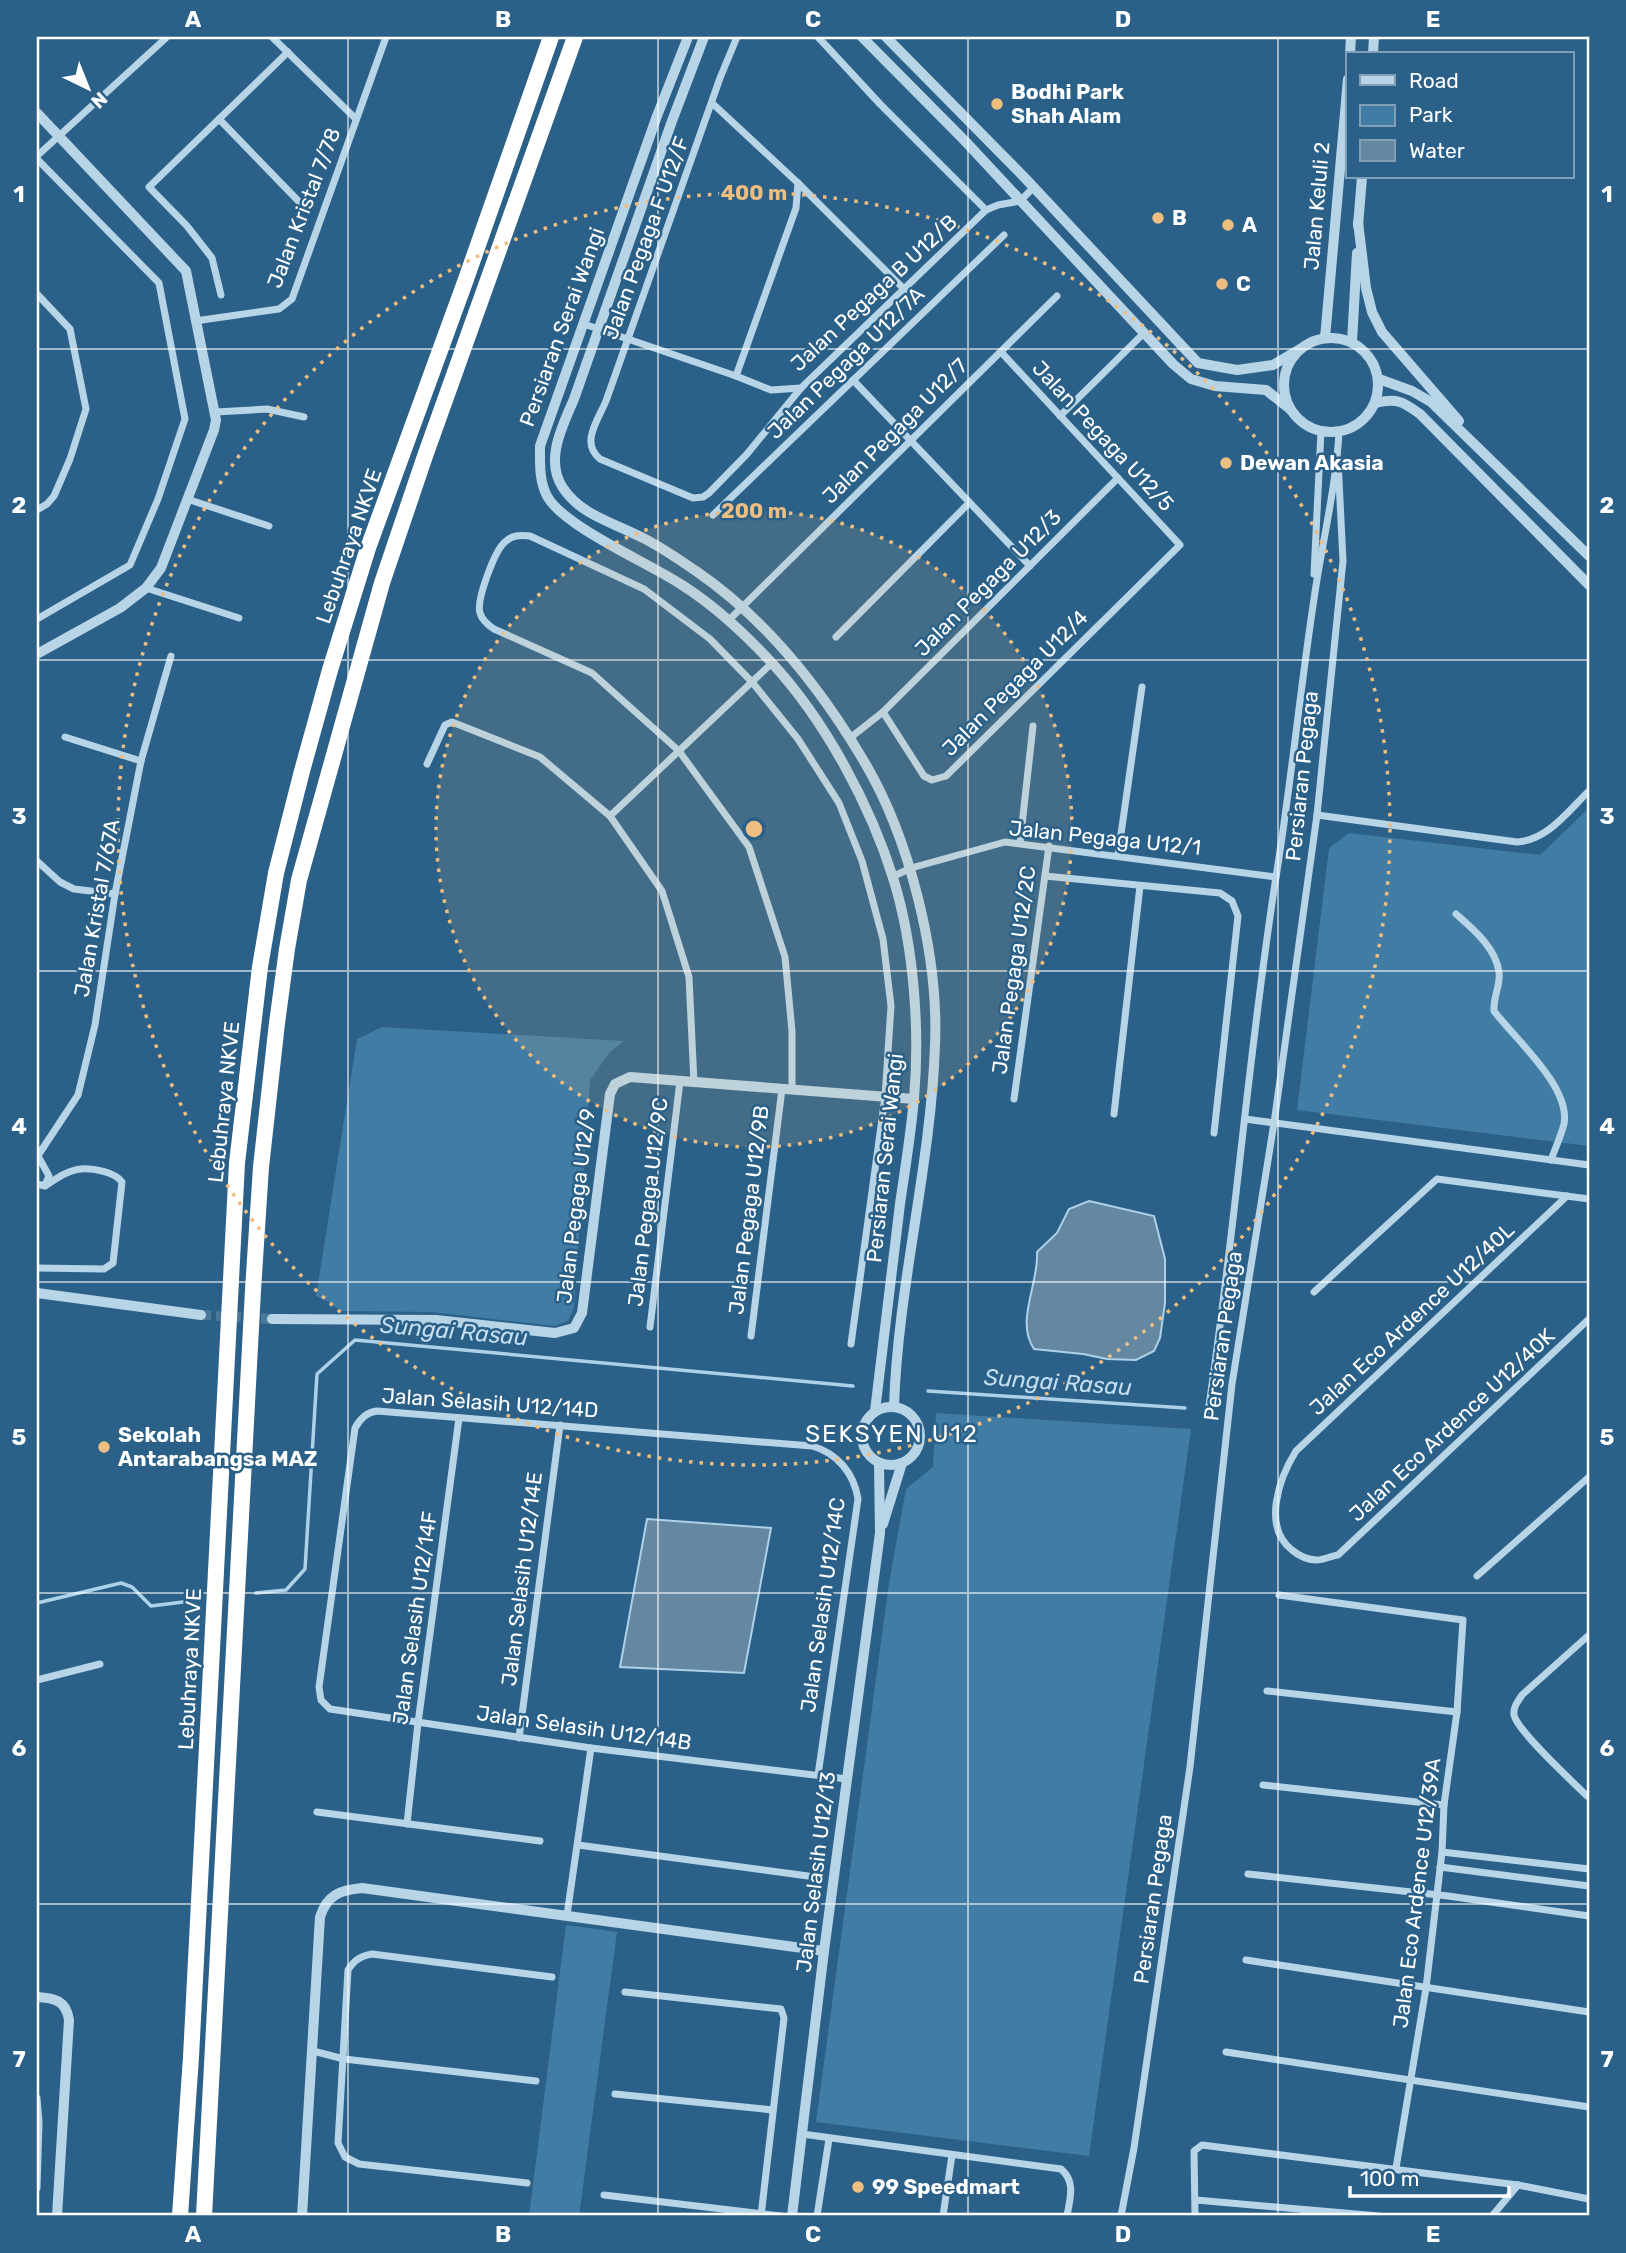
<svg xmlns="http://www.w3.org/2000/svg" width="1626" height="2253" viewBox="0 0 1626 2253" font-family="Rubik,sans-serif">
<style>
.green{fill:#407ca4}
.water{fill:#6588a2;stroke:#add1e8;stroke-width:2}
.lines{fill:none;stroke-linecap:round;stroke-linejoin:round}
.stream{stroke:#add1e8;stroke-width:3.5}
.tertiary-tunnel{stroke:#4b799a;stroke-width:10;stroke-dasharray:10 5;stroke-linecap:butt}
.minor{stroke:#b8d5e8;stroke-width:7}
.tertiary{stroke:#b8d5e8;stroke-width:10}
.motorway{stroke:#fff;stroke-width:16}
.grid{fill:none;stroke:#fff;stroke-width:2;stroke-opacity:0.55}
.ring{fill:none;stroke:#eebe80;stroke-width:3.5;stroke-dasharray:3.5 7}
.poi-dot{fill:#eebe80;stroke:#2b6188;stroke-width:2.5}
.labels{text-anchor:middle;stroke-width:5;stroke-linejoin:round;paint-order:stroke}
.poi-label{font-size:21px;font-weight:bold;fill:#fff;stroke:#2b6188;text-anchor:start}
.street-label{font-size:21px;fill:#fff;stroke:#2b6188}
.water-label{font-size:23px;font-style:italic;fill:#c4deef;stroke:#2b6188}
.quarter-label{font-size:24px;letter-spacing:2px;fill:#fff;stroke:#2b6188}
.centre{fill:#eebe80;stroke:#2b6188;stroke-width:3.5}
.ring-label{font-size:21px;text-anchor:middle;font-weight:bold;fill:#eebe80;stroke:#2b6188;stroke-width:5;stroke-linejoin:round;paint-order:stroke}
.neatline{fill:none;stroke:#fff;stroke-width:2.5}
.grid-label{font-size:23px;text-anchor:middle;font-weight:bold;fill:#fff}
</style>
<rect width="100%" height="100%" fill="#2b6188"/>
<g class="green">
<polygon points="1589,808 1589,1146 1297,1110 1329,848 1349,833 1540,855"/>
<polygon points="382,1027 624,1041 610,1052 590,1080 574,1308 568,1321 555,1326 432,1312 340,1311 329,1302 316,1296 357,1039"/>
<polygon points="936,1413 1191,1429 1089,2156 816,2122 889,1583 906,1489 933,1467"/>
<polygon points="566,1925 617,1932 579,2216 529,2216"/>
</g>
<g class="water">
<path d="M 1089,1201 L 1154,1216 L 1165,1259 L 1165,1303 L 1160,1338 L 1154,1351 L 1136,1360 L 1107,1359 L 1083,1354 L 1034,1349 C 1015,1321 1039,1284 1037,1252 L 1057,1233 L 1069,1209 Z"/>
<polygon points="647,1519 771,1528 744,1673 620,1667"/>
</g>
<g class="lines">
<g class="stream">
<polyline points="928,1391 1185,1408"/>
<polyline points="256,1593 286,1590 305,1569 317,1374 355,1340 853,1386"/>
<polyline points="37,1603 121,1583 132,1587 151,1606 191,1601"/>
</g>
<polyline class="tertiary-tunnel" points="201,1315 272,1319"/>
<g class="minor">
<polyline points="272,37 356,119"/>
<path d="M 737,37 L 720,78 L 606,401 C 598,420 580,443 600,459 L 693,498 L 703,497 L 709,493 L 747,454 L 801,388 L 986,210 L 998,205 L 1020,201 L 1034,187"/>
<polyline points="818,37 880,104 986,210"/>
<polyline points="712,103 798,183 905,290"/>
<polyline points="219,119 308,211"/>
<polyline points="37,156 167,37"/>
<polyline points="37,159 159,283 185,419 158,499 130,565 37,619"/>
<polyline points="37,294 70,329 86,409 70,459 54,496 47,504 37,510"/>
<polyline points="221,295 212,258 187,226 149,187 288,52"/>
<polyline points="195,321 279,309 292,299 386,37"/>
<polyline points="584,324 736,376 771,390 801,388"/>
<polyline points="736,376 796,208 798,183"/>
<polyline points="853,380 1030,566"/>
<polyline points="216,412 267,409 304,417"/>
<polyline points="1060,416 1144,333"/>
<polyline points="187,499 269,526"/>
<polyline points="713,515 1004,235"/>
<polyline points="1314,574 1321,431"/>
<polyline points="146,588 239,618"/>
<polyline points="728,621 1057,296"/>
<polyline points="836,637 969,503"/>
<polyline points="883,712 924,776 932,780 946,776 1180,545 1001,352"/>
<polyline points="65,737 141,761"/>
<polyline points="850,738 883,712 1118,478"/>
<polyline points="427,764 445,725 452,722 540,757 610,816 662,891 689,977 694,1083"/>
<path d="M 1317,815 L 1517,842 C 1548,840 1568,811 1589,791"/>
<polyline points="610,816 772,663"/>
<polyline points="1020,843 1033,726"/>
<polyline points="1118,855 1142,687"/>
<polyline points="37,861 60,882 74,889 115,894"/>
<polyline points="1045,876 1220,893 1232,901 1238,916 1214,1133"/>
<polyline points="892,877 911,868 1005,842 1276,877"/>
<path d="M 1456,914 C 1473,929 1496,948 1499,972 C 1501,985 1493,996 1494,1011 C 1515,1039 1571,1087 1564,1124 C 1561,1136 1555,1149 1551,1160"/>
<path d="M 792,1090 L 792,1031 L 785,957 L 749,847 L 679,751 L 592,673 L 494,629 C 488,625 482,620 480,613 C 476,600 495,550 505,542 C 512,535 520,535 530,536 L 644,589 L 710,639 L 752,682 L 798,739 L 839,803 L 862,861 L 883,939 L 891,1006 L 885,1097 L 851,1344"/>
<polyline points="1014,1099 1049,846"/>
<polyline points="1114,1114 1140,886"/>
<polyline points="1245,1119 1589,1165"/>
<polyline points="38,1156 49,1176 45,1185"/>
<polyline points="37,1157 78,1095 95,1025 115,894 141,761 171,656"/>
<path d="M 37,1184 L 45,1186 C 56,1179 68,1170 81,1169 C 93,1168 115,1172 122,1182 L 113,1263 L 104,1269 L 37,1268"/>
<path d="M 1567,1196 L 1296,1451 C 1279,1478 1262,1527 1292,1550 C 1299,1556 1307,1560 1317,1560 C 1323,1560 1331,1556 1338,1555 L 1589,1319"/>
<polyline points="1314,1292 1437,1179 1589,1199"/>
<polyline points="650,1327 680,1081"/>
<polyline points="751,1336 782,1089"/>
<path d="M 1208,1412 C 1235,1234 1248,1054 1276,877 C 1291,784 1300,691 1314,599 C 1322,543 1336,488 1339,432"/>
<polyline points="1477,1576 1589,1477"/>
<polyline points="1279,1595 1463,1620 1457,1712 1444,1805 1442,1852 1426,1988 1396,2168"/>
<path d="M 1589,1635 L 1522,1695 C 1518,1701 1513,1707 1514,1715 C 1518,1732 1572,1781 1587,1796 L 1589,1795"/>
<polyline points="37,1680 100,1664"/>
<polyline points="1267,1691 1457,1712"/>
<polyline points="519,1738 560,1425"/>
<path d="M 818,1775 L 858,1499 C 854,1473 837,1453 812,1446 L 377,1411 C 367,1412 360,1419 355,1428 L 319,1687 L 321,1700 L 330,1709 L 591,1748 L 847,1779"/>
<polyline points="1263,1785 1444,1805"/>
<polyline points="317,1812 540,1841"/>
<polyline points="407,1824 418,1723 459,1418"/>
<polyline points="578,1845 808,1876"/>
<polyline points="1442,1852 1589,1869"/>
<polyline points="1440,1867 1589,1886"/>
<polyline points="1248,1874 1448,1896 1589,1916"/>
<polyline points="567,1915 591,1748"/>
<polyline points="1246,1960 1589,2012"/>
<polyline points="625,1992 781,2009 784,2018 761,2216"/>
<polyline points="313,2051 344,2059 536,2081"/>
<polyline points="1226,2052 1589,2107"/>
<polyline points="615,2094 773,2110"/>
<polyline points="37,2098 39,2122 37,2188"/>
<path d="M 802,2134 L 1061,2169 C 1076,2182 1070,2198 1067,2216"/>
<path d="M 527,2183 L 359,2164 L 345,2157 L 338,2143 L 348,1970 C 354,1960 361,1956 372,1954 L 552,1977"/>
<polyline points="604,2195 781,2216"/>
<polyline points="1196,2200 1379,2216"/>
<polyline points="817,2216 829,2139"/>
<polyline points="943,2216 952,2155"/>
<polyline points="1121,2216 1134,2148 1190,1767 1232,1384 1274,1123 1317,815 1343,561 1338,460"/>
<polyline points="1195,2216 1194,2151 1202,2145 1518,2185 1589,2199"/>
<polyline points="1492,2216 1518,2185"/>
</g>
<g class="tertiary">
<path d="M 688,37 L 657,116 L 540,446 C 540,463 539,481 547,496 C 564,527 649,563 682,585 C 715,606 745,634 771,662 C 825,720 871,806 894,881 C 914,947 920,1030 914,1098 C 911,1134 905,1169 900,1204 C 892,1273 883,1342 875,1411"/>
<path d="M 704,37 L 672,121 L 574,399 C 563,425 544,460 563,488 C 581,515 612,522 641,537 C 660,546 678,559 696,571 C 766,619 819,686 862,758 C 909,835 939,955 935,1045 C 931,1166 898,1285 894,1406"/>
<polyline points="862,37 965,141 1173,364 1191,379 1215,386 1266,390 1290,409"/>
<polyline points="886,37 1024,177 1198,363 1237,370 1273,365 1300,349"/>
<polyline points="1350,54 1351,37"/>
<polyline points="1373,54 1374,37"/>
<polyline points="37,113 186,271 216,420 214,430 161,568 146,588 120,608 37,654"/>
<polyline points="1358,222 1366,288 1372,312 1382,332 1459,421"/>
<polyline points="1358,226 1362,177"/>
<circle cx="1331" cy="385" r="47"/>
<polyline points="1325,338 1348,79"/>
<polyline points="1352,342 1357,253"/>
<polyline points="1379,379 1412,391 1431,402 1589,556"/>
<path d="M 1375,403 C 1397,398 1402,401 1420,414 L 1589,585"/>
<polyline points="37,1293 201,1315"/>
<polyline points="272,1319 436,1320 555,1333 574,1328 582,1313 610,1094 615,1084 630,1077 914,1099"/>
<circle cx="891" cy="1436" r="29"/>
<polyline points="883,1524 902,1463"/>
<path d="M 37,1997 C 54,1998 66,2000 69,2020 L 57,2216"/>
<path d="M 302,2216 L 320,1917 C 327,1895 340,1890 362,1888 L 824,1951"/>
<polyline points="792,2216 824,1951 880,1533 879,1463"/>
</g>
<g class="motorway">
<polyline points="180,2216 191,2057 237,1163 260,967 276,873 302,771 330,670 368,548 465,282 551,37"/>
<polyline points="204,2216 253,1290 261,1167 277,1023 287,949 299,880 382,583 425,456 575,37"/>
</g>
</g>
<path class="grid" d="M 348,37 L 348,2216M 658,37 L 658,2216M 968,37 L 968,2216M 1278,37 L 1278,2216M 37,349 L 1589,349M 37,660 L 1589,660M 37,971 L 1589,971M 37,1282 L 1589,1282M 37,1593 L 1589,1593M 37,1904 L 1589,1904"/>
<circle cx="754" cy="829" r="318" fill="#eebe80" fill-opacity=".12"/>
<g class="ring">
<circle cx="754" cy="829" r="318"/>
<circle cx="754" cy="829" r="636"/>
</g>
<g class="poi-dot">
<circle cx="997" cy="104" r="7"/>
<circle cx="1158" cy="218" r="7"/>
<circle cx="1228" cy="225" r="7"/>
<circle cx="1222" cy="284" r="7"/>
<circle cx="1226" cy="463" r="7"/>
<circle cx="104" cy="1447" r="7"/>
<circle cx="858" cy="2187" r="7"/>
</g>
<g class="labels">
<g class="poi-label">
<text x="1011" y="99">Bodhi Park<tspan x="1011" dy="24">Shah Alam</tspan></text>
<text x="1172" y="225">B</text>
<text x="1242" y="232">A</text>
<text x="1236" y="291">C</text>
<text x="1240" y="470">Dewan Akasia</text>
<text x="118" y="1442">Sekolah<tspan x="118" dy="24">Antarabangsa MAZ</tspan></text>
<text x="872" y="2194">99 Speedmart</text>
</g>
<g class="street-label">
<text transform="translate(1317 206) rotate(-85)" y="7">Jalan Keluli 2</text>
<text transform="translate(304 208) rotate(-69)" y="7">Jalan Kristal 7/78</text>
<text transform="translate(646 238) rotate(-70)" y="7">Jalan Pegaga F U12/F</text>
<text transform="translate(874 293) rotate(-43)" y="7">Jalan Pegaga B U12/B</text>
<text transform="translate(562 327) rotate(-70)" y="7">Persiaran Serai Wangi</text>
<text transform="translate(846 363) rotate(-44)" y="7">Jalan Pegaga U12/7A</text>
<text transform="translate(895 431) rotate(-45)" y="7">Jalan Pegaga U12/7</text>
<text transform="translate(1103 436) rotate(47)" y="7">Jalan Pegaga U12/5</text>
<text transform="translate(349 546) rotate(-71)" y="7">Lebuhraya NKVE</text>
<text transform="translate(988 583) rotate(-45)" y="7">Jalan Pegaga U12/3</text>
<text transform="translate(1015 683) rotate(-45)" y="7">Jalan Pegaga U12/4</text>
<text transform="translate(1302 776) rotate(-84)" y="7">Persiaran Pegaga</text>
<text transform="translate(1105 838) rotate(6)" y="7">Jalan Pegaga U12/1</text>
<text transform="translate(97 908) rotate(-80)" y="7">Jalan Kristal 7/67A</text>
<text transform="translate(1014 970) rotate(-82)" y="7">Jalan Pegaga U12/2C</text>
<text transform="translate(224 1102) rotate(-84)" y="7">Lebuhraya NKVE</text>
<text transform="translate(885 1158) rotate(-84)" y="7">Persiaran Serai Wangi</text>
<text transform="translate(648 1202) rotate(-83)" y="7">Jalan Pegaga U12/9C</text>
<text transform="translate(576 1206) rotate(-83)" y="7">Jalan Pegaga U12/9</text>
<text transform="translate(749 1210) rotate(-83)" y="7">Jalan Pegaga U12/9B</text>
<text transform="translate(1412 1319) rotate(-43)" y="7">Jalan Eco Ardence U12/40L</text>
<text transform="translate(1223 1336) rotate(-82)" y="7">Persiaran Pegaga</text>
<text transform="translate(490 1403) rotate(4)" y="7">Jalan Selasih U12/14D</text>
<text transform="translate(1452 1425) rotate(-43)" y="7">Jalan Eco Ardence U12/40K</text>
<text transform="translate(522 1579) rotate(-83)" y="7">Jalan Selasih U12/14E</text>
<text transform="translate(823 1605) rotate(-82)" y="7">Jalan Selasih U12/14C</text>
<text transform="translate(415 1618) rotate(-82)" y="7">Jalan Selasih U12/14F</text>
<text transform="translate(190 1669) rotate(-87)" y="7">Lebuhraya NKVE</text>
<text transform="translate(584 1728) rotate(8)" y="7">Jalan Selasih U12/14B</text>
<text transform="translate(816 1872) rotate(-83)" y="7">Jalan Selasih U12/13</text>
<text transform="translate(1417 1893) rotate(-83)" y="7">Jalan Eco Ardence U12/39A</text>
<text transform="translate(1153 1899) rotate(-82)" y="7">Persiaran Pegaga</text>
</g>
<g class="water-label">
<text transform="translate(454 1331) rotate(5)" y="8">Sungai Rasau</text>
<text transform="translate(1058 1382) rotate(4)" y="8">Sungai Rasau</text>
</g>
<g class="quarter-label">
<text x="892" y="1442">SEKSYEN U12</text>
</g>
</g>
<circle cx="754" cy="829" r="10" class="centre"/>
<g class="ring-label">
<text x="754" y="200">400 m</text>
<text x="754" y="518">200 m</text>
</g>
<rect width="1626" height="2253" fill="none" stroke="#2b6188" stroke-width="77"/>
<rect x="1346" y="52" width="228" height="126" fill="#2b6188" stroke="#80a0b8" stroke-width="2"/>
<rect x="1360" y="75" width="35" height="10" fill="#b8d5e8" stroke="#80a0b8" stroke-width="2"/>
<text x="1409" y="88" font-size="21" fill="#ffffff">Road</text>
<rect x="1360" y="105" width="35" height="21" fill="#407ca4" stroke="#80a0b8" stroke-width="2"/>
<text x="1409" y="122" font-size="21" fill="#ffffff">Park</text>
<rect x="1360" y="140" width="35" height="21" fill="#6588a2" stroke="#80a0b8" stroke-width="2"/>
<text x="1409" y="158" font-size="21" fill="#ffffff">Water</text>
<g transform="translate(88 88) rotate(137)" stroke="#2b6188" stroke-width="5" paint-order="stroke">
<path d="M0-5L12 26L0 18L-12 26Z" fill="#ffffff"/>
<text y="-10" font-size="19" font-weight="bold" text-anchor="middle" fill="#ffffff">N</text>
</g>
<path d="M1350 2186v10h159v-10" fill="none" stroke="#ffffff" stroke-width="3.5"/>
<text x="1360" y="2186" font-size="21" fill="#ffffff" stroke="#2b6188" stroke-width="5" paint-order="stroke">100 m</text>
<rect x="38" y="38" width="1550" height="2176" class="neatline"/>
<g class="grid-label">
<text x="193" y="27">A</text>
<text x="503" y="27">B</text>
<text x="813" y="27">C</text>
<text x="1123" y="27">D</text>
<text x="1433" y="27">E</text>
<text x="19" y="202">1</text>
<text x="1607" y="202">1</text>
<text x="19" y="513">2</text>
<text x="1607" y="513">2</text>
<text x="19" y="824">3</text>
<text x="1607" y="824">3</text>
<text x="19" y="1134">4</text>
<text x="1607" y="1134">4</text>
<text x="19" y="1445">5</text>
<text x="1607" y="1445">5</text>
<text x="19" y="1756">6</text>
<text x="1607" y="1756">6</text>
<text x="19" y="2067">7</text>
<text x="1607" y="2067">7</text>
<text x="193" y="2242">A</text>
<text x="503" y="2242">B</text>
<text x="813" y="2242">C</text>
<text x="1123" y="2242">D</text>
<text x="1433" y="2242">E</text>
</g>
</svg>
